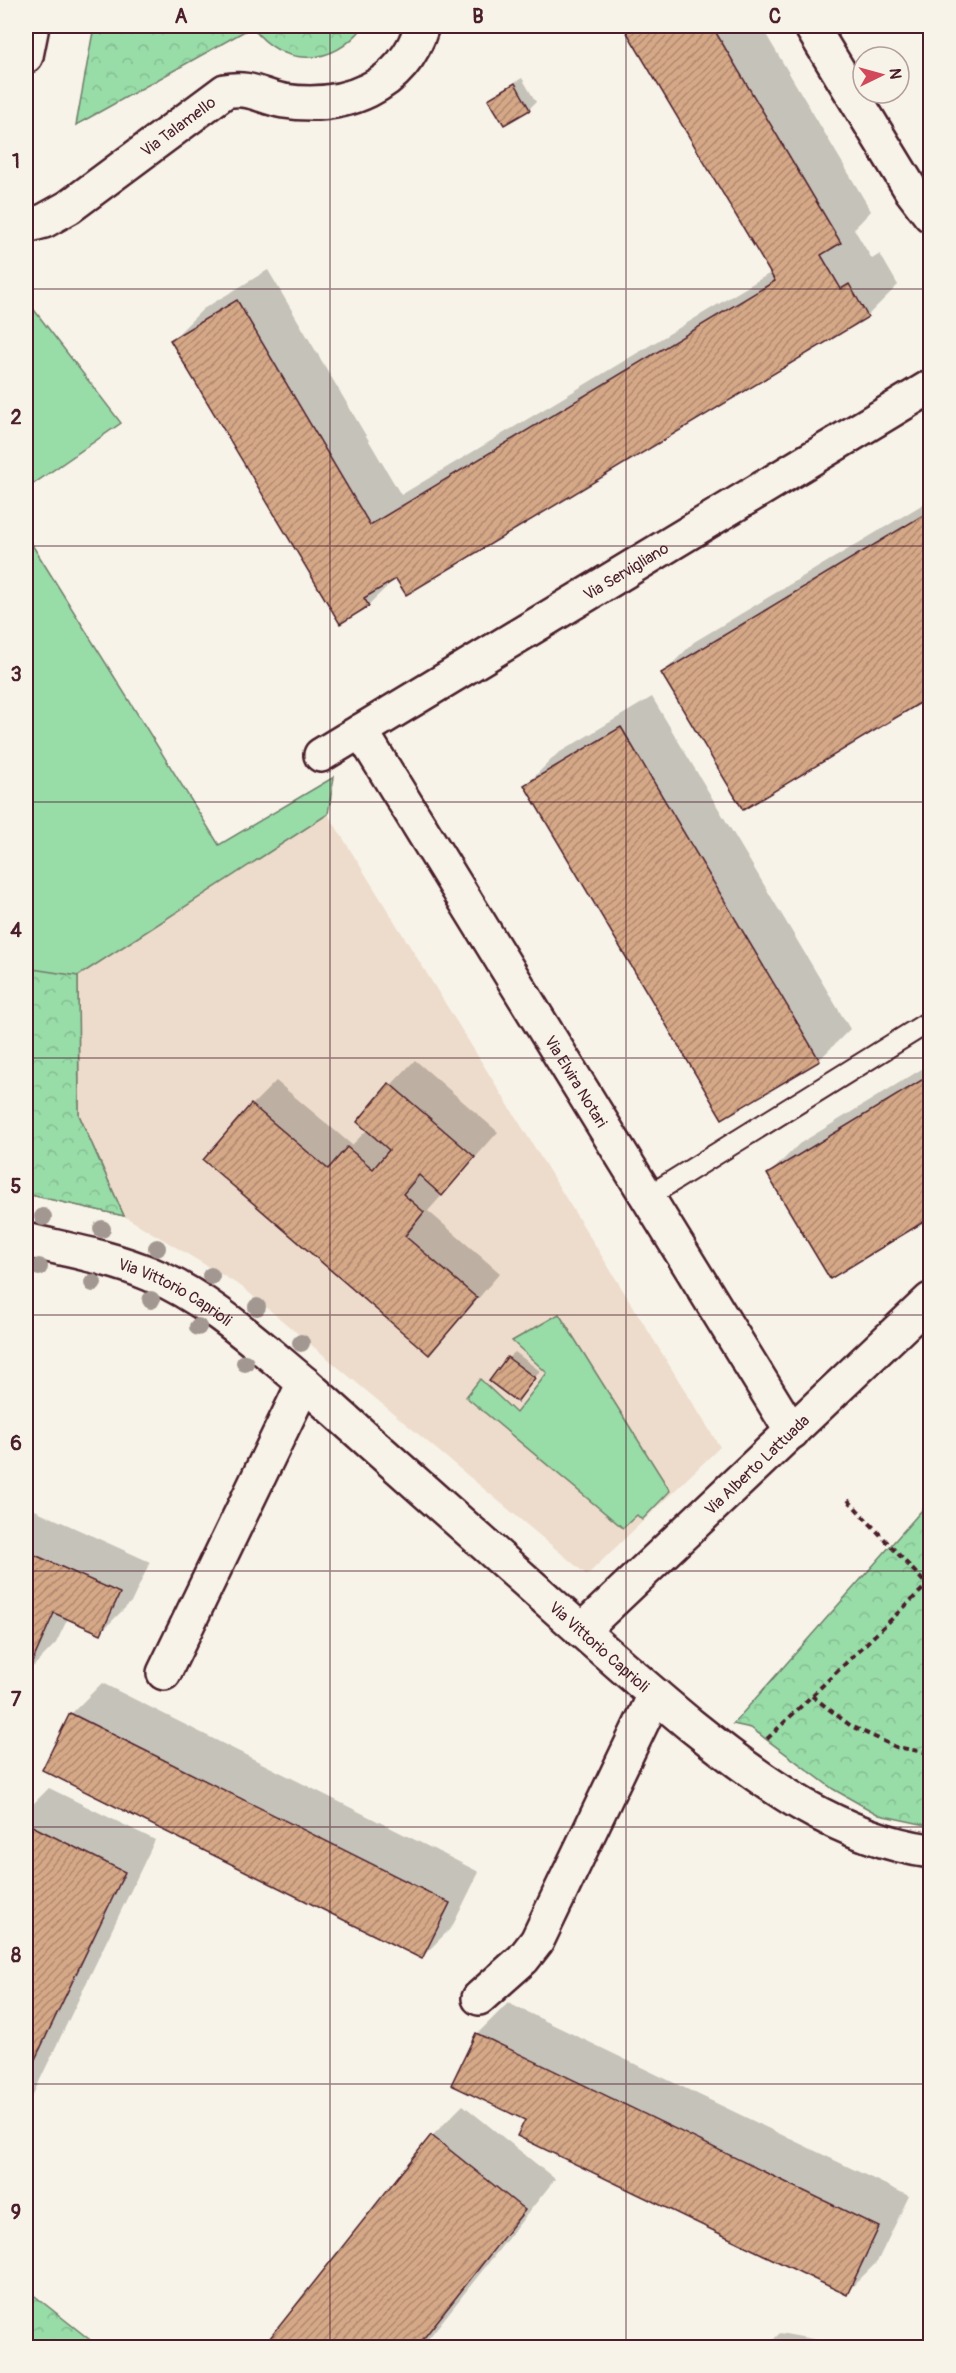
<svg xmlns="http://www.w3.org/2000/svg" width="956" height="2373" viewBox="0 0 956 2373" font-family="Pangolin,sans-serif">
<style>
.built{fill:#eddccb}
.grass{fill:#98dca8;stroke:#717e6a;stroke-width:1.5}
.forest{fill:url(#forest-crowns);stroke:#717e6a;stroke-width:1.5}
.shadow{fill:#0003}
.building{fill:url(#building-hatch);stroke:#4a1f2b;stroke-width:1.5}
.lines{fill:none;stroke-linecap:round;stroke-linejoin:round}
.service-casing{stroke:#4a1f2b;stroke-width:24}
.minor-casing{stroke:#4a1f2b;stroke-width:38}
.tertiary-casing{stroke:#4a1f2b;stroke-width:38}
.path{stroke:#4a1f2b;stroke-width:4;stroke-dasharray:6 4.5;stroke-linecap:butt}
.service{stroke:#f7f3e8;stroke-width:20}
.minor{stroke:#f7f3e8;stroke-width:33}
.tertiary{stroke:#f7f3e8;stroke-width:33}
.tree{fill:#a39891}
.grid{fill:none;stroke:#4a1f2b;stroke-width:1.5;stroke-opacity:0.55}
.labels{text-anchor:middle;stroke-width:4.5;stroke-linejoin:round;paint-order:stroke}
.street-label{font-size:16px;fill:#4a1f2b;stroke:#f7f3e8}
.neatline{fill:none;stroke:#4a1f2b;stroke-width:2}
.grid-label{font-size:20px;text-anchor:middle;font-weight:bold;fill:#4a1f2b}
</style>
<defs>
<pattern id="forest-crowns" width="20" height="18" patternUnits="userSpaceOnUse" patternTransform="scale(1.5)"><rect width="20" height="18" fill="#98dca8"/><path d="M2 6a3 3 0 1 1 6 0M12 15a3 3 0 1 1 6 0" fill="none" stroke="#84bc91"/></pattern>
<pattern id="building-hatch" width="6" height="6" patternUnits="userSpaceOnUse" patternTransform="scale(1.5)"><rect width="6" height="6" fill="#d5a887"/><path d="M-1 1l2-2M0 6l6-6M5 7l2-2" fill="none" stroke="#af886f"/></pattern>
</defs>
<rect width="100%" height="100%" fill="#f7f3e8"/>
<filter id="ink" filterUnits="userSpaceOnUse"><feTurbulence type="fractalNoise" baseFrequency=".0167" numOctaves="2"/><feDisplacementMap in="SourceGraphic" scale="12" xChannelSelector="R" yChannelSelector="G"/><feConvolveMatrix kernelMatrix="1 2 1 2 8 2 1 2 1" color-interpolation-filters="sRGB"/></filter>
<g filter="url(#ink)">
<polygon class="built" points="328,814 720,1447 587,1575 242,1287 124,1216 79,1115 78,976"/>
<g class="grass">
<polygon points="28,302 121,423 26,489 26,312"/>
<polygon points="26,535 219,845 334,777 328,814 78,976 79,1115 124,1216 26,1194"/>
<polygon points="559,1314 670,1491 642,1520 637,1515 623,1528 466,1397 480,1379 516,1413 547,1373 512,1341"/>
</g>
<g class="forest">
<path d="M 94,26 L 364,26 C 332,67 284,68 252,27 L 76,125 Z"/>
<polygon points="26,968 78,976 79,1115 124,1216 26,1194"/>
<polygon points="930,1501 930,1825 926,1825 879,1815 833,1789 751,1728 733,1724"/>
<polygon points="26,2289 99,2347 26,2347"/>
</g>
<g class="shadow">
<polygon points="625,26 761,26 871,211 854,229 872,259 880,254 898,285 867,316 406,593 397,577 368,605 172,340 203,309 268,270 401,495 772,272"/>
<polygon points="522,78 536,102 529,109 490,99 497,93"/>
<polygon points="930,500 930,695 744,808 663,673 694,642"/>
<polygon points="652,697 850,1029 819,1060 526,785 557,754"/>
<polygon points="415,1060 498,1132 428,1211 500,1273 453,1328 429,1353 205,1160 252,1105 276,1081 352,1145 368,1129 391,1085"/>
<polygon points="930,1064 930,1216 830,1277 768,1175 799,1144"/>
<polygon points="515,1352 540,1371 523,1394 508,1358"/>
<polygon points="26,1506 150,1562 132,1601 101,1632 68,1618 56,1643 26,1674"/>
<polygon points="102,1683 479,1872 452,1927 421,1958 71,1714"/>
<polygon points="49,1788 155,1840 26,2109 26,1811"/>
<polygon points="508,2003 909,2196 877,2262 846,2293 527,2120 477,2034"/>
<polygon points="463,2105 555,2179 421,2348 264,2348 432,2136"/>
<polygon points="780,2333 861,2348 765,2348"/>
</g>
<g class="building">
<polygon points="623,26 712,26 841,243 821,255 841,289 849,284 868,317 406,595 396,579 364,598 369,606 340,624 170,340 237,300 370,525 775,281"/>
<polygon points="515,83 530,110 504,125 488,99"/>
<polygon points="930,511 930,697 743,810 661,673"/>
<polygon points="621,727 820,1061 722,1119 524,785"/>
<polygon points="930,1075 930,1218 830,1279 767,1174"/>
<polygon points="389,1083 475,1157 442,1196 419,1175 403,1194 424,1212 405,1236 477,1298 429,1355 203,1160 251,1104 328,1169 347,1147 373,1169 389,1150 357,1122"/>
<polygon points="507,1357 535,1378 517,1402 489,1381"/>
<polygon points="26,1551 120,1593 101,1634 54,1613 26,1676"/>
<polygon points="70,1713 450,1903 422,1959 42,1770"/>
<polygon points="26,1823 125,1872 26,2078"/>
<polygon points="476,2033 879,2227 847,2295 517,2136 525,2120 451,2085"/>
<polygon points="431,2135 525,2210 416,2348 262,2348"/>
</g>
<g class="lines">
<g class="service-casing">
<polyline id="service" points="647,1197 930,1021"/>
</g>
<g class="minor-casing">
<g id="minor">
<path id="s1" d="M 26,226 L 44,221 L 69,207 L 225,91 C 251,86 261,97 284,101 C 344,110 403,88 422,26"/>
<path id="s2" d="M 361,731 L 792,1432"/>
<path id="s3" d="M 321,755 L 930,387"/>
<path id="s4" d="M 581,1631 L 930,1300"/>
<polyline points="164,1673 304,1383"/>
<polyline points="479,1998 523,1959 537,1941 655,1695"/>
</g>
</g>
<g class="tertiary-casing">
<g id="tertiary">
<polyline points="811,26 911,190 930,215"/>
<polyline points="26,56 32,26"/>
<path id="s5" d="M 26,1240 C 67,1250 110,1257 150,1274 C 208,1298 256,1343 304,1383 C 384,1455 464,1526 545,1598 C 593,1641 642,1685 692,1726 C 763,1783 838,1838 930,1851"/>
</g>
</g>
<g class="path">
<polyline points="848,1500 927,1585 930,1586"/>
<polyline points="812,1696 851,1726 896,1747 930,1753"/>
<polyline points="767,1739 927,1585"/>
</g>
<use href="#service" class="service"/>
<use href="#minor" class="minor"/>
<use href="#tertiary" class="tertiary"/>
</g>
<g class="tree">
<circle cx="43" cy="1217" r="9"/>
<circle cx="102" cy="1229" r="9"/>
<circle cx="157" cy="1248" r="9"/>
<circle cx="39" cy="1267" r="9"/>
<circle cx="211" cy="1276" r="9"/>
<circle cx="93" cy="1283" r="9"/>
<circle cx="151" cy="1300" r="9"/>
<circle cx="257" cy="1307" r="9"/>
<circle cx="198" cy="1327" r="9"/>
<circle cx="301" cy="1343" r="9"/>
<circle cx="245" cy="1363" r="9"/>
</g>
</g>
<path class="grid" d="M 330,26 L 330,2348M 626,26 L 626,2348M 26,289 L 930,289M 26,546 L 930,546M 26,802 L 930,802M 26,1058 L 930,1058M 26,1315 L 930,1315M 26,1571 L 930,1571M 26,1827 L 930,1827M 26,2084 L 930,2084"/>
<g class="labels">
<g class="street-label">
<text dy="6" stroke="none"><textPath href="#s1" startOffset="183">Via Talamello</textPath></text>
<text dy="6" stroke="none"><textPath href="#s3" startOffset="356">Via Servigliano</textPath></text>
<text dy="6" stroke="none"><textPath href="#s2" startOffset="411">Via Elvira Notari</textPath></text>
<text dy="6" stroke="none"><textPath href="#s5" startOffset="159">Via Vittorio Caprioli</textPath></text>
<text dy="6" stroke="none"><textPath href="#s4" startOffset="242">Via Alberto Lattuada</textPath></text>
<text dy="6" stroke="none"><textPath href="#s5" startOffset="714">Via Vittorio Caprioli</textPath></text>
</g>
</g>
<rect width="956" height="2373" fill="none" stroke="#f7f3e8" stroke-width="66"/>
<g transform="translate(881 75) rotate(85)"><circle r="28" fill="#f7f3e8" stroke="#b29e9c" stroke-width="1.5"/>
<path d="M0-4.5L10 22L0 15L-10 22Z" fill="#d1495b"/>
<text y="-9" font-size="16" font-weight="bold" text-anchor="middle" fill="#4a1f2b">N</text>
</g>
<rect x="33" y="33" width="890" height="2307" class="neatline"/>
<g class="grid-label">
<text x="181" y="23">A</text>
<text x="478" y="23">B</text>
<text x="775" y="23">C</text>
<text x="16" y="168">1</text>
<text x="16" y="424">2</text>
<text x="16" y="681">3</text>
<text x="16" y="937">4</text>
<text x="16" y="1193">5</text>
<text x="16" y="1450">6</text>
<text x="16" y="1706">7</text>
<text x="16" y="1962">8</text>
<text x="16" y="2219">9</text>
</g>
</svg>
